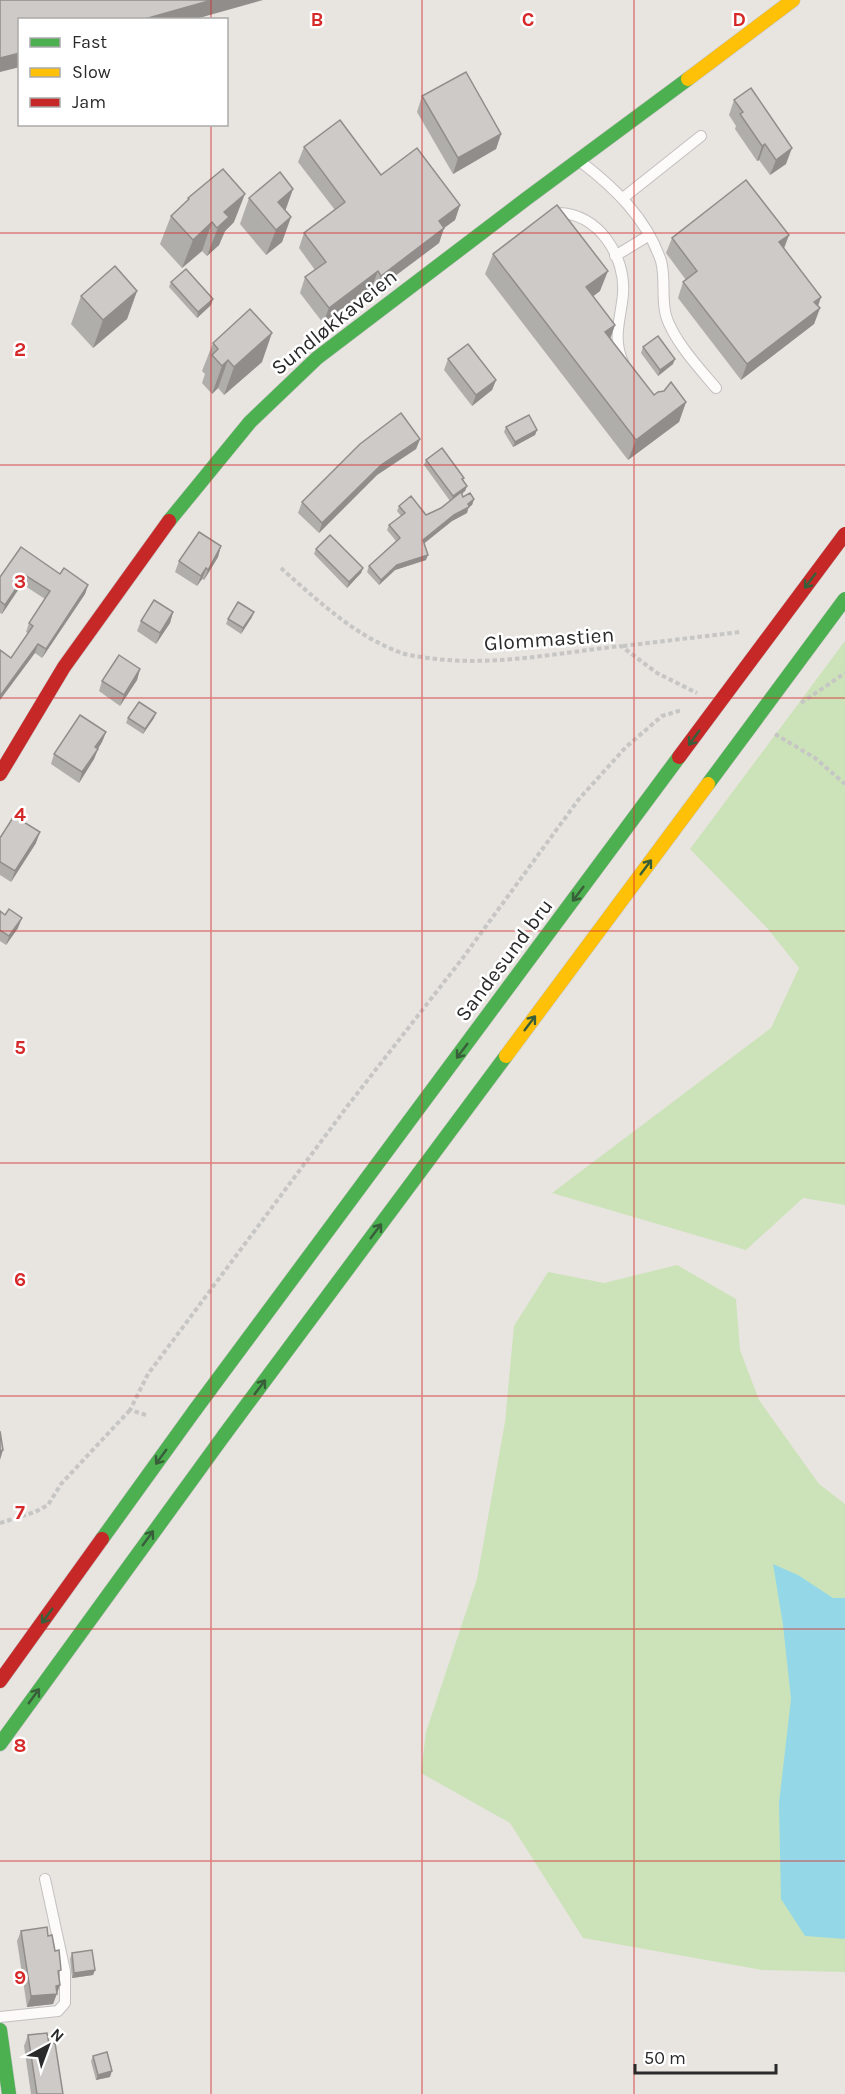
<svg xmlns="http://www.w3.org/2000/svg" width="845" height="2094" viewBox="0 0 845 2094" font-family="Karla,sans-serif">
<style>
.green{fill:#cce3b9}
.water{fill:#94d8e8}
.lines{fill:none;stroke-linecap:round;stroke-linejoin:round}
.lane-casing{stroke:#c2c0c1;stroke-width:12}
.fast-casing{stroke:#c2c0c1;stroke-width:15}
.slow-casing{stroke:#c2c0c1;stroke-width:15}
.jam-casing{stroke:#c2c0c1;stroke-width:15}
.path{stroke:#c6c6c5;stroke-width:4;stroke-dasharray:4.5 3;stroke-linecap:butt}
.lane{stroke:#fcfbfa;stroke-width:10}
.fast{stroke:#4caf50;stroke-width:14}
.slow{stroke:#ffc107;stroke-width:14}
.jam{stroke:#c62828;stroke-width:14}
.fast-bridge-casing{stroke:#c4c3c1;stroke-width:15;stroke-linecap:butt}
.slow-bridge-casing{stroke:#c4c3c1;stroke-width:15;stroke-linecap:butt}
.jam-bridge-casing{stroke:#c4c3c1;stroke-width:15;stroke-linecap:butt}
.fast-bridge{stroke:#4caf50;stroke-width:14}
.slow-bridge{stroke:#ffc107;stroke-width:14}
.jam-bridge{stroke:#c62828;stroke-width:14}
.wall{fill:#b0aeab}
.shaded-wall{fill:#908d8b}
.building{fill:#cdcac7;stroke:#908d8b;stroke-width:1.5}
.oneway{stroke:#385f39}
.grid{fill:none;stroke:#d62828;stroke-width:1.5;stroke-opacity:0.55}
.labels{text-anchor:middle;stroke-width:5;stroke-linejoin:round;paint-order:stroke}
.street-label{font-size:21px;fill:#2a2a2a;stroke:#fff}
.grid-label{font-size:20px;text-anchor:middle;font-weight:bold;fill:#d62828;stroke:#fff;stroke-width:5;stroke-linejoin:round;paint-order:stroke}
</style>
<rect width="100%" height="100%" fill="#e8e4e0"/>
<g class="green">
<polygon points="845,641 845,1205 803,1198 746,1250 552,1193 771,1028 799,968 768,929 690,849"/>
<polygon points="677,1265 736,1299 740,1350 759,1400 819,1484 845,1504 845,1972 762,1970 583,1938 510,1823 421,1773 426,1732 477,1579 505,1422 514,1326 548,1272 604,1283"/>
</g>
<polygon class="water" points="773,1564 798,1575 833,1598 845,1598 845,1939 805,1936 781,1899 779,1803 791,1699 783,1625"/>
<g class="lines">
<g class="lane-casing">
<g id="lane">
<path d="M 581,162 C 615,188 647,219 661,261 C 666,279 661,298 666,316 C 674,341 699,368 716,388"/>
<polyline points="623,198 701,136"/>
<path d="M 558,213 C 598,213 626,256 623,294 C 621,318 612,338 623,362"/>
<polyline points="615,256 648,236"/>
<polyline points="0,2017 58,2011 65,2003 65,1971 45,1879"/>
</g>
</g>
<g class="fast-casing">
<g id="fast">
<polyline points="169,521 250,422 317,358 526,199 688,79"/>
<polyline points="102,1539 195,1410"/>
<polyline points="0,1744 225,1434"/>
<polyline points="0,2030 9,2094"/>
</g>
</g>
<g class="slow-casing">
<polyline id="slow" points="688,79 793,0"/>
</g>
<g class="jam-casing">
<g id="jam">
<polyline points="0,774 64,667 169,521"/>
<polyline points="0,1681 102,1539"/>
</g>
</g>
<g class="path">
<path d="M 281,568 C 317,600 354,635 399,652 C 406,655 414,656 422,657 C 487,668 556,653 621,646 L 657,673 L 697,693"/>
<polyline points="623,646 740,632"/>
<polyline points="801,703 845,673"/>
<polyline points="775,734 815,758 845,784"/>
<polyline points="146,1415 130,1410 148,1374 349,1104 462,959 579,799 626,747 662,716 682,710"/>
<polyline points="0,1523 35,1512 48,1505 61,1484 130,1410"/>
</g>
<use href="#lane" class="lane"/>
<use href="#fast" class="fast"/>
<use href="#slow" class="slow"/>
<use href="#jam" class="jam"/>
<g class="fast-bridge-casing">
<g id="fast-bridge">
<polyline points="708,784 845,599"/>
<polyline points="195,1410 679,757"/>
<polyline points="225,1434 506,1056"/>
</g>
</g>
<g class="slow-bridge-casing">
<polyline id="slow-bridge" points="506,1056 708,784"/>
</g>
<g class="jam-bridge-casing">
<polyline id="jam-bridge" points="679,757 845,534"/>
</g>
<use href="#fast-bridge" class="fast-bridge"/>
<use href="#slow-bridge" class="slow-bridge"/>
<use href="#jam-bridge" class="jam-bridge"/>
</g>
<g class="wall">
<polygon points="422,96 501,134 496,149 453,174 417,112"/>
<polygon points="734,100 786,164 770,175 759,160 757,161 735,129 736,126 729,115"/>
<polygon points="304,147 460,205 455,220 444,228 439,243 375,291 372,287 323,323 300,293 305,277 315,270 299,248 304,233 335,210 298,162"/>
<polygon points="293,189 285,211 291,217 282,242 266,255 240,224 249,198"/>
<polygon points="188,198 234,222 225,231 219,245 207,256 202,251 182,268 160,244 171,216 187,202"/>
<polygon points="789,235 784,249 821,297 818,306 820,308 814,324 741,380 678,298 683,282 686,280 666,253 672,238"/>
<polygon points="493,254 600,291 593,296 615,325 610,338 654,395 686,402 679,422 628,460 485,274"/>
<polygon points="171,282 211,305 197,318 169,287"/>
<polygon points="137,291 127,319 93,348 71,324 81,296"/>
<polygon points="213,343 262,362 224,395 218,388 212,394 202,383 205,374 202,371"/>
<polygon points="643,347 673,364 658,376 641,353"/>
<polygon points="448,359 496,380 492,390 472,406 444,370"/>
<polygon points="506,427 537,430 535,435 513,447 504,432"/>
<polygon points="420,439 416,449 377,475 319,533 298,513 302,502"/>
<polygon points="426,460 464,478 463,480 467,486 465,491 462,494 463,497 474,499 472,505 469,507 467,513 452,521 424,543 426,560 395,570 379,585 367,572 369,566 396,541 387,530 389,525 401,516 397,511 399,506 426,515 441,508 450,501 424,465"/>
<polygon points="221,546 218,557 204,580 202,579 197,586 175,572 179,561"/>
<polygon points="21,547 60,574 88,585 85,594 42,658 35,653 11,658 28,633 26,632 29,623 45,599 22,584 2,614 0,613 0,577"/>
<polygon points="316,549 363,568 361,573 347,588 314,554"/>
<polygon points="173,612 170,623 156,644 137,631 141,621"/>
<polygon points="252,617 241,634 226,624 228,619"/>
<polygon points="140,669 137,680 120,706 99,691 102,681"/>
<polygon points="128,718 154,718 143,734 126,723"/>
<polygon points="106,732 102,742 98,749 94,759 79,783 51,764 54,754"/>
<polygon points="0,838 36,843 11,882 0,875"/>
<polygon points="0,911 18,928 6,945 0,941"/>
<polygon points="21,1931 48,1936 60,1985 53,2004 27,2007 17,1941"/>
<polygon points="72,1953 95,1970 93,1975 72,1978 70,1959"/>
<polygon points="28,2035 49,2044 63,2094 31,2094 24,2046"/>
<polygon points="93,2056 110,2077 96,2080 91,2061"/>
</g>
<g class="shaded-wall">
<polygon points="212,0 263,0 192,20 141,20"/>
<polygon points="20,53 20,67 0,72 0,58"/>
<polygon points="501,134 496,149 453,174 458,158"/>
<polygon points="765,144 759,160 757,161 762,146"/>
<polygon points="792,148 786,164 770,175 776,160"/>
<polygon points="293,189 284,214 278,202"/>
<polygon points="245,194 234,222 225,231 219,245 207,256 224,212"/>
<polygon points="460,205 455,220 444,228 439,243 375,291 381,276 439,221"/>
<polygon points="291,217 282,242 266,255 276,230"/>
<polygon points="212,222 202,251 182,268 193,240"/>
<polygon points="789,235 783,250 779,242"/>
<polygon points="378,271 372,287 323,323 329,308"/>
<polygon points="608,271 600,291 579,307 586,287"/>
<polygon points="137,291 127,319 93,348 103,320"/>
<polygon points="821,297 816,311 820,308 814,324 741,380 747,364"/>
<polygon points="213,299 211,305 197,318 198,312"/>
<polygon points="615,325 608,345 605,332"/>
<polygon points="272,333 262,362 224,395 234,367"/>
<polygon points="675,359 673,364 658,376 660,370"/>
<polygon points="228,360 218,388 212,394 222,366"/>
<polygon points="496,380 492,390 472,406 476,395"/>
<polygon points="686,402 679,422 628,460 636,440"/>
<polygon points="537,430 535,435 513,447 515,442"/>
<polygon points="420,439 416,449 377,475 319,533 322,523 381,465"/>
<polygon points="467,486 465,491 451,502 453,496"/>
<polygon points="474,499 472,505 468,508 467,513 452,521 421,546 423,540"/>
<polygon points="221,546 218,557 204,580 208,570"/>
<polygon points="428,555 426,560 395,570 379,585 381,580 397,565"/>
<polygon points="206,568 202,579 197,586 201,576"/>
<polygon points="363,568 361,573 347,588 349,582"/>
<polygon points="25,575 22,584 2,614 5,605"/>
<polygon points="88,585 85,594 42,658 46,649"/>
<polygon points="173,612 170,623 156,644 160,633"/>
<polygon points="254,612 252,617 241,634 243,628"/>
<polygon points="38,644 35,653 0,700 0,696"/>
<polygon points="140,669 137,680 120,706 124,695"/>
<polygon points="156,713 154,718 143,734 145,729"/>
<polygon points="106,732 102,742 92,758 95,747"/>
<polygon points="98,749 94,759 79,783 82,772"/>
<polygon points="40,832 36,843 11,882 15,871"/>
<polygon points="22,918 18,928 6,945 9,936"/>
<polygon points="3,1450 0,1460 0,1451"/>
<polygon points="95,1970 93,1975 72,1978 74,1973"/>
<polygon points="60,1985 53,2004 27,2007 31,1996 56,1986"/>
<polygon points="112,2071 110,2077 96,2080 98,2075"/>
</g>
<g class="building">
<polygon points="0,0 212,0 141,20 20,20 20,53 0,58"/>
<polygon points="466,72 501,134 458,158 422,96"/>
<polygon points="751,88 792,148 776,160 765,144 762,146 740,114 743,112 734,100"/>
<polygon points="340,120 381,175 417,148 460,205 439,221 444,228 381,276 378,271 329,308 305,277 326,262 304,233 345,202 304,147"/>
<polygon points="223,169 245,194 224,212 229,217 217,228 212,222 193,240 171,216 189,199 188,198"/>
<polygon points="280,172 293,189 278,202 291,217 276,230 249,198"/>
<polygon points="746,180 789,235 779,242 821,297 814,302 820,308 747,364 683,282 697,271 672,238"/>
<polygon points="557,205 608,271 586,287 615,325 605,332 654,395 658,392 664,391 671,382 686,402 636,440 493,254"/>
<polygon points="115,266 137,291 103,320 81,296"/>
<polygon points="186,269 213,299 198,312 171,282"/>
<polygon points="250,309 272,333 234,367 228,360 222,366 212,355 218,349 213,343"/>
<polygon points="658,336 675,359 660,370 643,347"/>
<polygon points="468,344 496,380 476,395 448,359"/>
<polygon points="401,413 420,439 381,465 322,523 302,502 360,444"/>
<polygon points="529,415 537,430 515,442 506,427"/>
<polygon points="442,448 464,478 462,479 467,486 453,496 426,460"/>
<polygon points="461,492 463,497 470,493 474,499 468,504 469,507 454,515 423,540 428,555 397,565 381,580 369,566 400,538 389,525 405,513 399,506 411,496 426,515 441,508"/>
<polygon points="199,532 221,546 208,570 206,568 201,576 179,561"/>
<polygon points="330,535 363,568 349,582 316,549"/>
<polygon points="21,547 60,574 64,568 88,585 46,649 38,644 0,696 0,650 11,658 33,626 29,623 50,591 25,575 5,605 0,601 0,577"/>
<polygon points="154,600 173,612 160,633 141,621"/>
<polygon points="238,602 254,612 243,628 228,619"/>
<polygon points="119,655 140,669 124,695 102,681"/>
<polygon points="139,702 156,713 145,729 128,718"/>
<polygon points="80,715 106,732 95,747 98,749 82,772 54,754"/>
<polygon points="14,816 40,832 15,871 0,862 0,838"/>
<polygon points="9,909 22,918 9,936 0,930 0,911 5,915"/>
<polygon points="0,1431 3,1450 0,1451"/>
<polygon points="47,1927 48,1936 52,1935 55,1951 59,1950 61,1970 58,1971 60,1985 56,1986 57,1994 31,1996 21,1931"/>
<polygon points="92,1950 95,1970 74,1973 72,1953"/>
<polygon points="47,2033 49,2044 55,2043 63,2094 37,2094 28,2035"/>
<polygon points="107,2052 112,2071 98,2075 93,2056"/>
</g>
<defs><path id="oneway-shaft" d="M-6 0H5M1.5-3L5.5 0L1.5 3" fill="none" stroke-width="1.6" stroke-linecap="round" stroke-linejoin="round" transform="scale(1.5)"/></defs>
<g class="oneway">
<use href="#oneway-shaft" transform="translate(810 581) rotate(127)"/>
<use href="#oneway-shaft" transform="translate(694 738) rotate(126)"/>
<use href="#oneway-shaft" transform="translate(646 867) rotate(-53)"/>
<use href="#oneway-shaft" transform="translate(578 894) rotate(127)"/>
<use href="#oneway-shaft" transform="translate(530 1023) rotate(-53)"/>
<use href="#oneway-shaft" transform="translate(462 1051) rotate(127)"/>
<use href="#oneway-shaft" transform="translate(376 1231) rotate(-53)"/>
<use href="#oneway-shaft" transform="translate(260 1387) rotate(-53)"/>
<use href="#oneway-shaft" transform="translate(161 1457) rotate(126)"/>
<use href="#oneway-shaft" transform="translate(148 1538) rotate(-54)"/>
<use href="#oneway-shaft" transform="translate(47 1616) rotate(126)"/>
<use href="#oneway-shaft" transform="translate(34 1696) rotate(-54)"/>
</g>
<path class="grid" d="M 211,0 L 211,20M 422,0 L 422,2094M 634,0 L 634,2094M 211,124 L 211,2094M 0,233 L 845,233M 0,465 L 845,465M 0,698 L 845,698M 0,931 L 845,931M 0,1163 L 845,1163M 0,1396 L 845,1396M 0,1629 L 845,1629M 0,1861 L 845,1861"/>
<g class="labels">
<g class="street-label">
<text transform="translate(334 322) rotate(-39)" y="7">Sundløkkaveien</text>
<text transform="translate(549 639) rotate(-4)" y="7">Glommastien</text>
<text transform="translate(504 960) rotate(-53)" y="7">Sandesund bru</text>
</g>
</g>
<g class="grid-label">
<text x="317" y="26">B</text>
<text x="528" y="26">C</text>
<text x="739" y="26">D</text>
<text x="20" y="356">2</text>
<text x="20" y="588">3</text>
<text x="20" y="821">4</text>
<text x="20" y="1054">5</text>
<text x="20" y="1286">6</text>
<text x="20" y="1519">7</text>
<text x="20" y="1752">8</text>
<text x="20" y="1984">9</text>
</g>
<rect x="18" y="18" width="210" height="108" fill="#ffffff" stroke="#aaaaaa" stroke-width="1.5"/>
<rect x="30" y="38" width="30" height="9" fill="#4caf50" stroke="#aaaaaa" stroke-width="1.5"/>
<text x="72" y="48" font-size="18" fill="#2a2a2a">Fast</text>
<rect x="30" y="68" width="30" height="9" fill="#ffc107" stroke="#aaaaaa" stroke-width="1.5"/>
<text x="72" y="78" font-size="18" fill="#2a2a2a">Slow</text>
<rect x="30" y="98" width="30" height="9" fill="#c62828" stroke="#aaaaaa" stroke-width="1.5"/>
<text x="72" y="108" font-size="18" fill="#2a2a2a">Jam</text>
<g transform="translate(48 2046) rotate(41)" stroke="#ffffff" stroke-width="4.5" paint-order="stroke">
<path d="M0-4.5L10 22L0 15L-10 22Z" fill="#2a2a2a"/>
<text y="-9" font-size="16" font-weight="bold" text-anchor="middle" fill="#2a2a2a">N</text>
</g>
<path d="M635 2064v9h141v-9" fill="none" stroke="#2a2a2a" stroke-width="3"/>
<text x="644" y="2064" font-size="18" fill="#2a2a2a" stroke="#ffffff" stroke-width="4.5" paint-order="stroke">50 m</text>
</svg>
